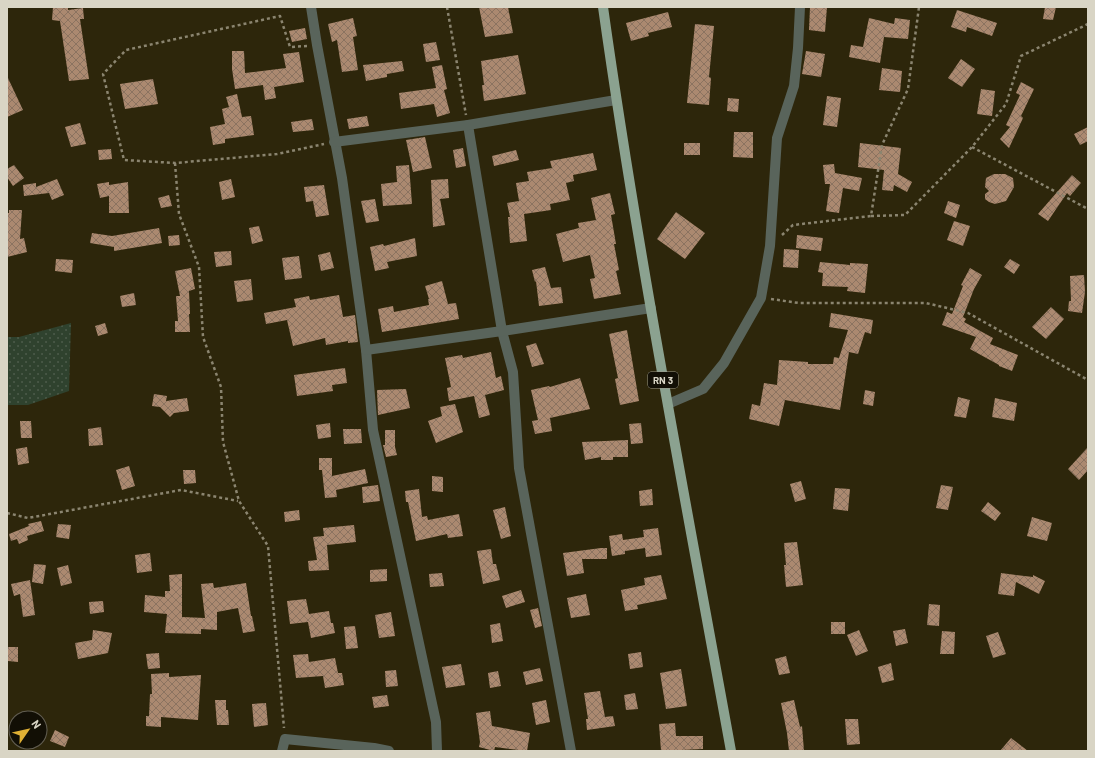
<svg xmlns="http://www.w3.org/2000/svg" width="1095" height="758" viewBox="0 0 1095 758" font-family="Barlow,sans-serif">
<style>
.green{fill:url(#green-dots)}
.building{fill:url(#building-cross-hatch)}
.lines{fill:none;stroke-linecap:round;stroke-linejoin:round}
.path{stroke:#8b8570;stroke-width:2.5;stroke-dasharray:3 3;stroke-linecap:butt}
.minor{stroke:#59645b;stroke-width:10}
.major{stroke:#8ba290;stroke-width:10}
.labels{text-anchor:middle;stroke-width:4;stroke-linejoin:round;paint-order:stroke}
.shield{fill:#120f05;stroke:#9d9a8b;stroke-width:1}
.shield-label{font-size:10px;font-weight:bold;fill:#d9d5c5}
</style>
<defs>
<pattern id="green-dots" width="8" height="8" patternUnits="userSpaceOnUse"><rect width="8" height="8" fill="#2f422e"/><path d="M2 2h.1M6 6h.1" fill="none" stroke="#4d5c4b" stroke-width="1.8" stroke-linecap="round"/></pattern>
<pattern id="building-cross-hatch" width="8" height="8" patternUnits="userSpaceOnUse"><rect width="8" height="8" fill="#ab8970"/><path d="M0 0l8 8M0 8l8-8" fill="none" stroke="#8b7360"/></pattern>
</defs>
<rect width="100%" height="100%" fill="#2d260b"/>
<polygon class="green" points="71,323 69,391 28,405 7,405 7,337 19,337"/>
<g class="building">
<polygon points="53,7 68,7 68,10 83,8 84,19 80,19 89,79 69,81 60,21 52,20"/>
<polygon points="479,7 508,7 513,33 485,37"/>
<polygon points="810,7 827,7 825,32 809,30"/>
<polygon points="1045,7 1056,7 1053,20 1043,19"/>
<polygon points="957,10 997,23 992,36 967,27 966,32 951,27"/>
<polygon points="668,12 672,27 648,33 649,36 631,41 626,23"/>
<polygon points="353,18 357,36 353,37 358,70 342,72 337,40 332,42 328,24"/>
<polygon points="869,18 894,24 895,18 910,20 908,39 884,37 880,63 849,57 851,45 863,47"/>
<polygon points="695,24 714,26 709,77 711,78 709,105 687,103"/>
<polygon points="305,28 307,39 292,42 289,31"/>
<polygon points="436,42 440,60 426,62 423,44"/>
<polygon points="232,51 244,51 245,73 286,68 283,54 299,52 304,82 274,87 276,98 265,100 263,85 235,89 232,69"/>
<polygon points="806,51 825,54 821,77 802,74"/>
<polygon points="518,55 526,94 484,101 482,85 484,85 481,61"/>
<polygon points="961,59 975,69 962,87 948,78"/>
<polygon points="402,61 404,71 387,74 387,77 366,81 363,65"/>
<polygon points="442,65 447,89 444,90 450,113 437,117 434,104 401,109 399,93 436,88 432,67"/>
<polygon points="882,68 902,71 900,92 879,90"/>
<polygon points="7,76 23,110 7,117"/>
<polygon points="153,79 158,104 125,109 120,84"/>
<polygon points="1021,82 1034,89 1021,116 1023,118 1009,148 1000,139 1010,127 1006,125 1020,95 1016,93"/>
<polygon points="981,89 995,91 992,116 977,114"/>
<polygon points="237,94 242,117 251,116 254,135 225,139 225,143 213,145 210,127 225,124 222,109 229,107 226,97"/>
<polygon points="827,96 841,98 837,127 823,125"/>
<polygon points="728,98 739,99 738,112 727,111"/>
<polygon points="367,116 369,126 349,129 347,119"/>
<polygon points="312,119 314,130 293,132 291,122"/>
<polygon points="80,123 86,144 71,147 65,127"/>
<polygon points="1088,127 1088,141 1080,145 1074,134"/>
<polygon points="734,132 753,132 753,158 733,157"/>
<polygon points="425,137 432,168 413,172 406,140"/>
<rect x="684" y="143" width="16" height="12"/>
<polygon points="860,143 901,148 898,174 912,182 907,192 894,185 893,191 882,190 884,170 858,167"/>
<polygon points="463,148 466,166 456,168 453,150"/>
<polygon points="111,149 112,159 99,160 98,150"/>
<polygon points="516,150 519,160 494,166 492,156"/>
<polygon points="593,153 597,170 573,175 574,181 566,183 570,200 550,204 551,210 524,214 527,241 510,243 508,217 510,217 507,203 519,201 516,183 529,181 527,172 552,168 550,161"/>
<polygon points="834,164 835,173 862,178 859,191 843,188 839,213 826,211 830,184 825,184 823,165"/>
<polygon points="14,165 24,178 13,186 7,177 7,169"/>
<polygon points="409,165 412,204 383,206 381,184 397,182 396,166"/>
<polygon points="994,174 1005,174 1013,178 1014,187 1006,201 995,204 989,202 985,199 985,194 989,191 985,187 986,178"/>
<polygon points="1072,175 1081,183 1070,196 1067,193 1048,221 1038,214"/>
<polygon points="57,179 64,195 52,200 49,193 24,196 23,185 36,183 36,187"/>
<polygon points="231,179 235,197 222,200 219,182"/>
<polygon points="448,179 449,198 440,199 445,225 433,227 431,180"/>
<polygon points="109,182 109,185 128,182 129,213 109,213 109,196 100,198 97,184"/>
<polygon points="324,185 329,215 316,217 313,201 306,202 304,187"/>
<polygon points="610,193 615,214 611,215 616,244 614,244 619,270 616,271 621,294 594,299 590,279 595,278 590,255 563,262 556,234 579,228 578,223 596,220 591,198"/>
<polygon points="169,195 172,206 161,208 158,198"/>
<polygon points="375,199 379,221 366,223 361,201"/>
<polygon points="948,201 960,205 956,218 944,213"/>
<polygon points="9,210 22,210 20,239 24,238 27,252 7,257 7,213 9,213"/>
<polygon points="676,212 705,233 685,259 657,239"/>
<polygon points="954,221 970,226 963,246 947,240"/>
<polygon points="259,226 263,241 252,244 249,228"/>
<polygon points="159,228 162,243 114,251 114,247 90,243 92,233 112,236"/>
<polygon points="179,235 180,245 169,246 168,236"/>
<polygon points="797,235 823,238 821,251 796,248"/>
<polygon points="415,238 417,256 387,262 389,268 375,271 370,247 383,244 384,246"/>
<polygon points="784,249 799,250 798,268 783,267"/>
<polygon points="231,251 232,265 216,267 214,252"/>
<polygon points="330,252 334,268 321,271 318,255"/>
<polygon points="299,256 302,278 285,280 282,258"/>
<polygon points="56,259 73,260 72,273 55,271"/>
<polygon points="1010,259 1020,265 1014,274 1004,267"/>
<polygon points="820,262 850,265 850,263 868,264 865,293 847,291 848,287 822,286 823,273 818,272"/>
<polygon points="545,267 551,288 561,287 563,303 539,306 536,281 535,282 532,270"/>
<polygon points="191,268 195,289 189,291 190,314 189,314 190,332 175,332 175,321 178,321 176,296 180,296 175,271"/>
<polygon points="970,268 982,275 974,289 963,317 966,319 964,322 993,338 990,344 1018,355 1012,371 999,366 999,365 970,349 976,337 942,325 947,312 952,314 963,286 961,285"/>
<polygon points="1084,275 1085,292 1082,313 1068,311 1069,301 1071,301 1070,276"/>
<polygon points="251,279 253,300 237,302 234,281"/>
<polygon points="442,281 448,304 456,303 459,319 382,332 378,309 393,306 394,312 429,305 428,299 429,299 425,286"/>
<polygon points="134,293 136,305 122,307 120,296"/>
<polygon points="339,295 343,317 355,315 358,342 348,343 348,341 326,345 325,338 293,346 287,320 266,324 264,313 296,307 294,299 309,296 310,300"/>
<polygon points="1051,307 1064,319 1046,339 1032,327"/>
<polygon points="831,313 873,320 871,334 865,332 858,354 849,352 840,410 785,400 779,426 749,419 752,404 760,406 764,383 777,385 779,360 808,362 808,364 833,364 834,357 839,358 848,330 829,327"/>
<polygon points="105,323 108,333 98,336 95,326"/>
<polygon points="627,330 639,401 620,405 615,379 618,378 609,334"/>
<polygon points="536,343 544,364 532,367 526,346"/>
<polygon points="491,352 496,378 501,376 504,390 485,395 490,415 479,418 474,396 449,401 447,388 451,387 445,358 462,355 463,358"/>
<polygon points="345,368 347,383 332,385 333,391 297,396 294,375"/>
<polygon points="580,378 590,409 550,418 552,431 535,434 532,421 538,420 531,390 549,386 550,387"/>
<polygon points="406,389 410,408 378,415 377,390"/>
<polygon points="865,390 875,392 873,406 863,404"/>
<polygon points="154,394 167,396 166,401 187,398 189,411 174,413 170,417 160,407 152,406"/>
<polygon points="958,397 970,400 966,418 954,416"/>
<polygon points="995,398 1017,403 1014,421 992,417"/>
<polygon points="455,404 463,432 436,443 428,421 442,416 440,407"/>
<polygon points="20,421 31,421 32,438 21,438"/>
<polygon points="330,423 331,437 318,439 316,425"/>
<polygon points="641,423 643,443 631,444 629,424"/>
<polygon points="101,427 103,445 89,446 88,429"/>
<polygon points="343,429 361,429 362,443 344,444"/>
<polygon points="385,430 395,430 395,447 397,455 386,457 383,445 385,445"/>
<polygon points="628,440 628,457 613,457 613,460 601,460 601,457 585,460 582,442"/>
<polygon points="27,447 29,463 18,465 16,449"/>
<polygon points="1088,447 1088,470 1079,480 1068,469"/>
<polygon points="319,458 332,458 332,476 365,469 368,483 336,490 337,497 325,498 322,470 319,470"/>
<polygon points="129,466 135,486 122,490 116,470"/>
<polygon points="183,470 195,470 196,483 184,484"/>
<polygon points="432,476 443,477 443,492 432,491"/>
<polygon points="801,481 806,499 795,502 790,484"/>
<polygon points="378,485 380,501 363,503 362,487"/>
<polygon points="941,485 953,487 948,510 936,508"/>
<polygon points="835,488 850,489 848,511 833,509"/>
<polygon points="419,489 422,517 427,516 428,520 459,514 463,536 448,538 447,534 416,541 408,502 406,502 405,491"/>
<polygon points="652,489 653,505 640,506 639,491"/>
<polygon points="988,502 1001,513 995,521 981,511"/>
<polygon points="505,507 511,536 501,539 493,510"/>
<polygon points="299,510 300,520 285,522 284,512"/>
<polygon points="1032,517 1052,523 1047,541 1027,536"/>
<polygon points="41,521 44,531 27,536 28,540 19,544 17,539 11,541 9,534 29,526 28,524"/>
<polygon points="58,524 71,525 69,539 56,537"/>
<polygon points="354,525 356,542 327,545 329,570 309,571 308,561 317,560 313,537 324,536 323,528"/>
<polygon points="658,528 662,555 646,557 645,548 625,551 625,554 612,556 609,536 622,534 623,540 644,537 643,530"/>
<polygon points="797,542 803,585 786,587 784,565 786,565 784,543"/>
<polygon points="601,548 607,548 607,559 582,559 584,573 567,576 563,553"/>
<polygon points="491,549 493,564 496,564 500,580 483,584 477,551"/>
<polygon points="150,553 152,571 137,573 135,555"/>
<polygon points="34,564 46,565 43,584 32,582"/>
<polygon points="68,565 72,583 61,586 57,568"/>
<polygon points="387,569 387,581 370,582 370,570"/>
<polygon points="442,573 444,586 430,587 429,574"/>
<polygon points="1001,573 1033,577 1033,575 1045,581 1039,594 1016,582 1014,596 998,594"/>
<polygon points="182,574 182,617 205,618 201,584 213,583 214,588 246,583 251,616 252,616 255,631 243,633 238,608 217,612 217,630 201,629 201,634 165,633 167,614 144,612 145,595 165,597 165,591 170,591 169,575"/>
<polygon points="661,575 667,599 637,605 638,609 625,611 621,590 645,585 644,578"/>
<polygon points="30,580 35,615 23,617 20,594 14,596 11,584"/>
<polygon points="521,590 525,602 506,608 502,596"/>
<polygon points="586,594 590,615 571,618 567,598"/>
<polygon points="306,599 309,614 329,611 331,623 333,623 335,633 311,638 308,622 290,624 287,601"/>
<polygon points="103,601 104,612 90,614 89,602"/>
<polygon points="929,604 940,605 939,626 927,625"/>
<polygon points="538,608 542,626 535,628 530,610"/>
<polygon points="391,612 395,636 379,638 375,615"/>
<rect x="831" y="622" width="14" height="12"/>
<polygon points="500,623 503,641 492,643 490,625"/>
<polygon points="355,626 358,648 346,649 344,627"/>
<polygon points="905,629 908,643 896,646 893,631"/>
<polygon points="93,630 112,633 108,653 78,659 75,643 92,640"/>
<polygon points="859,630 868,651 856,656 847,635"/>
<polygon points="942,631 955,632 954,654 940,654"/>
<polygon points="998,632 1006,654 993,658 986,636"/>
<polygon points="8,647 18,647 18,662 8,661"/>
<polygon points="641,652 643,667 630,669 628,654"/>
<polygon points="159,653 160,668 148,669 146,654"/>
<polygon points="308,654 309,662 335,658 338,673 342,673 344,685 325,688 323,676 296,678 293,655"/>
<polygon points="786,656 790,673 779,675 775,659"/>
<polygon points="891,663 894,680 882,683 878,667"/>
<polygon points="461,664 465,685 446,688 442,667"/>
<polygon points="540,668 543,681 526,685 523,672"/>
<polygon points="681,669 687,706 666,709 660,673"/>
<polygon points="396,670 398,686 386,687 385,671"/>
<polygon points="498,671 501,686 490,688 488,673"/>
<polygon points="169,673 169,677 201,675 198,720 161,717 161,727 146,726 146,716 149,716 150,694 152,694 151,674"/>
<polygon points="600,691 605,717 613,716 615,726 587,730 586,719 588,719 584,693"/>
<polygon points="635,693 638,709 626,710 624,695"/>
<polygon points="387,695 389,706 374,708 372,697"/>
<polygon points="215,700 226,700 226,710 228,710 229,725 217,725"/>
<polygon points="546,700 550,722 536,725 532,703"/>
<polygon points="794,700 800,727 802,726 804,751 789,751 787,733 781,703"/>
<polygon points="266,703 268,725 254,727 252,704"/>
<polygon points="490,711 492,726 530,733 527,751 495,747 494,751 479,747 480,742 476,713"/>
<polygon points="845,719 858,719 860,744 847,745"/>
<polygon points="675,723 676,736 703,736 703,749 661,751 659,724"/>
<polygon points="55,730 69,737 65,747 50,741"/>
<polygon points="1011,738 1028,751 1000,751"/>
</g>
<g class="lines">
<g class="path">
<polyline points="447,7 466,115"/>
<polyline points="307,46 290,47 280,16 126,50 103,74 124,160 175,163 277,154 324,144"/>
<polyline points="972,147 1088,209"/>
<polyline points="175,163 179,214 199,267 203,337 221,387 223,442 239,501 268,546 284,728"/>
<polyline points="871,216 905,215 972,147 1006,104 1021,56 1088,24"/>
<polyline points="782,235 793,225 871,216 882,145 908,89 919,7"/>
<polyline points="771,299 799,303 926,303 968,313 1088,380"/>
<polyline points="7,513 28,518 181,490 238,501"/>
</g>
<g class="minor">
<polyline points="311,7 317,45 342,178 366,350 373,430 436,722 437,751"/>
<polyline points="468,125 502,331 513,372 519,468 571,751"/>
<polyline points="334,142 468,125 616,100"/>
<polyline points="366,350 502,331 651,308"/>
<polyline points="668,404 703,389 724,363 761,298 770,246 777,138 794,86 798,48 800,7"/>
<polyline points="282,751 285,739 374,748 389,751"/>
</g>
<path class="major" d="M 603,7 C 638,256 686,503 731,751"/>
</g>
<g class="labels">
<rect class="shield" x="648" y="372" width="30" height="16" rx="3"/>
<g class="shield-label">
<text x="663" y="384">RN 3</text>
</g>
</g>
<rect width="1095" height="758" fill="none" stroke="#d9d5c5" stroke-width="16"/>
<g transform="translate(28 730) rotate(56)"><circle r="19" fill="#120f05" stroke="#625e52"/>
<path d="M0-3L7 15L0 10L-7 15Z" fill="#e0b034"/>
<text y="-6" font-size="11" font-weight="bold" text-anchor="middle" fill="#d9d5c5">N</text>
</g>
</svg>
